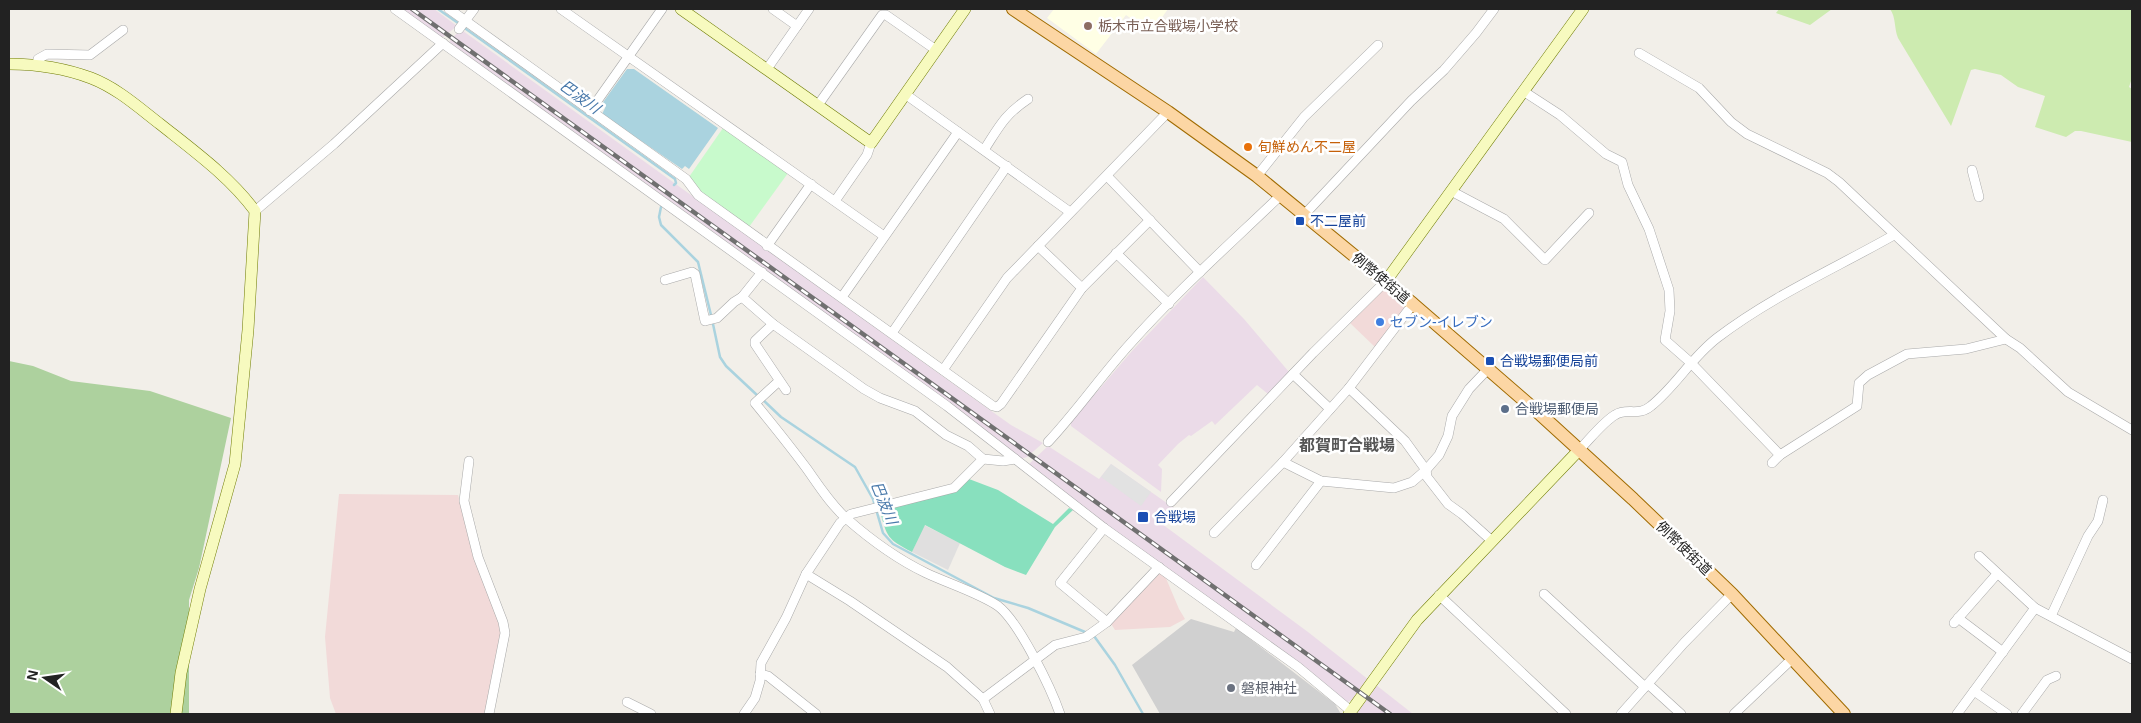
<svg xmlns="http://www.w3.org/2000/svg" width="2141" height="723" viewBox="0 0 2141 723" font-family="Helvetica,'Noto Sans JP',sans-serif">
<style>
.residential{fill:#e0dfdf}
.commercial{fill:#f2dad9}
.industrial{fill:#ebdbe8}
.education{fill:#ffffe5}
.religious{fill:#d0d0d0}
.grass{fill:#cdebb0}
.forest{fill:#add19e}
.park{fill:#c8facc}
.pitch{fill:#88e0be}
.parking{fill:#e2e2e2}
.water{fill:#aad3df}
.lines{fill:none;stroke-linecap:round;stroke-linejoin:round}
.stream{stroke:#aad3df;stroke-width:2.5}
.street-casing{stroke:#a9a9a9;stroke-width:10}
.secondary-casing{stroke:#707d05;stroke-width:12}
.primary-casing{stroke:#a06b00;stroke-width:14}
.street{stroke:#fff;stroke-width:9}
.secondary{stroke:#f7fabf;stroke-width:11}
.primary{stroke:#fcd6a4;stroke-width:12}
.rail-casing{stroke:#707070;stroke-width:4.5}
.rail{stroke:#fff;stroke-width:2.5;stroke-dasharray:8;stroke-linecap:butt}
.education-dot{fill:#8d6e63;stroke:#fff;stroke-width:2}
.food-dot{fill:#e8710a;stroke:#fff;stroke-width:2}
.transit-dot{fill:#1a4fb4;stroke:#fff;stroke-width:2}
.shop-dot{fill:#3f7fe0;stroke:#fff;stroke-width:2}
.service-dot{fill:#5c6f8a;stroke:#fff;stroke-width:2}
.worship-dot{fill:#6b7280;stroke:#fff;stroke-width:2}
.labels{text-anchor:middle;stroke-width:5;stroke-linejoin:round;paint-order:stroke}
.education-label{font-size:14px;fill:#785e54;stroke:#fff;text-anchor:start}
.food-label{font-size:14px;fill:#c56008;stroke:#fff;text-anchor:start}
.transit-label{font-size:14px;fill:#164399;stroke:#fff;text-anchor:start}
.street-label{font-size:14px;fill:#222;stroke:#fff}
.shop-label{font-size:14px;fill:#366cbe;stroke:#fff;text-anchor:start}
.service-label{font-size:14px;fill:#4e5e75;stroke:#fff;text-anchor:start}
.worship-label{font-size:14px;fill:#5b616d;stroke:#fff;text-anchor:start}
.water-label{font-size:15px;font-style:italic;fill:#4a7aab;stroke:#fff}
.quarter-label{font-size:16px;font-weight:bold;fill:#555;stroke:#fff}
</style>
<rect width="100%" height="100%" fill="#f2efe9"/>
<polygon class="residential" points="924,525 960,543 948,570 912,552"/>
<g class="commercial">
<polygon points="1385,287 1407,305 1375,347 1350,323"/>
<polygon points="339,494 458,495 472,549 499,620 501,633 486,714 336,714 330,698 325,637"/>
<polygon points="1161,572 1165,576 1179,609 1185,619 1170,627 1115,630 1110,622"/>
</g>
<g class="industrial">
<polygon points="401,9 434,9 457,26 442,38"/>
<polygon points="463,31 966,393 1011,425 1043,443 1027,457 1021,459 812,303 449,42 458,32"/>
<polygon points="1203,277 1244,319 1289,372 1268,394 1257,385 1215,425 1212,421 1191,436 1189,435 1178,444 1158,465 1162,469 1161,492 1071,426 1071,422 1132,351"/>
<polygon points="1048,446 1099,479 1111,464 1174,508 1162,524 1308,632 1369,680 1354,699 1347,702 1310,671 1147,555 1028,465"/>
<polygon points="1376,685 1413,714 1355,714"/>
</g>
<polygon class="education" points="1054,9 1168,9 1151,33 1126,15 1096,54 1047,18"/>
<polygon class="religious" points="1191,619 1234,632 1236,628 1335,704 1341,714 1160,714 1132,665"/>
<g class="grass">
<polygon points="1779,9 1832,9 1810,25 1776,13"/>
<path d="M 1890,9 L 2132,9 L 2132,78 L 2129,87 L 2132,89 L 2132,142 L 2081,131 L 2075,131 L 2066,137 L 2035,127 L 2045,96 L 2018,87 L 2001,75 L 1975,69 L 1971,70 L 1951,126 L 1898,38 C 1894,28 1896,17 1890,9 Z"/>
</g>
<polygon class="forest" points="9,361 33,366 71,381 150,391 231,418 199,568 189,600 189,714 9,714"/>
<polygon class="park" points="723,128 788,173 749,227 702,193 689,177"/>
<path class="pitch" d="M 969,479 L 998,490 L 1053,524 L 1069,508 L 1073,510 L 1055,527 L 1026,575 L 1005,567 L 925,525 L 912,552 C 887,539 887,537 880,511 L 960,488 Z"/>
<polygon class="parking" points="1111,464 1151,492 1141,506 1101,477"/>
<polygon class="water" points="627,69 634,69 718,128 689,169 685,166 682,169 602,114 605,108 601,105"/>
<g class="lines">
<g class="stream">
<polyline points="438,9 458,23"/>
<polyline points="466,29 675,179 676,183 674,185"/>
<polyline points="661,207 659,217 661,225 698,262 711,315"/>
<polyline points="713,324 720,357 726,366 758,396"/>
<polyline points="762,399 781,417 855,467 873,499 883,533 893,544 994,598 1028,608 1085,632"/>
<polyline points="1094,636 1115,665 1143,714"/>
</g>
<g class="street-casing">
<g id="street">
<polyline points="395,9 947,406 1104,528 1298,667 1351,711"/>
<polyline points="449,9 686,179 698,195 993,406 997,407 1001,404 1082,288 1150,220"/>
<polyline points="561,9 884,236"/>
<polyline points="773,9 797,26"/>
<polyline points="459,29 474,9"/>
<polyline points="1639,53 1699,88 1731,122 1747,134 1827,173 1839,182 2006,339 2020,348 2068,392 2132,430"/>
<polyline points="37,65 38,59 47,54 90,55 123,30"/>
<polyline points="767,69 809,9"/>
<polyline points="1523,91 1560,115 1606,154 1622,162 1628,185 1649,229 1669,290 1670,311 1665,340 1690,362 1780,455"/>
<polyline points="905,94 1070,212"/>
<polyline points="818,105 882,15 886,15 936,50"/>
<polyline points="590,111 662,9"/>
<path d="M 984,150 C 999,127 1004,115 1028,99"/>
<polyline points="1972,170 1979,197"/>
<polyline points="1107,176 1200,272"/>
<polyline points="1257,176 1304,117 1378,45"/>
<polyline points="1451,191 1504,219 1545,260 1589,213"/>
<polyline points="835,201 867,155 871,143"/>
<polyline points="255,211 334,144 443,43"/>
<polyline points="1304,215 1411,101 1444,70 1476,33 1494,9"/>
<polyline points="767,246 811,184"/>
<polyline points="1038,246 1082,288"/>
<polyline points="1116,253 1169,304"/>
<polyline points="762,272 742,297 773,324 864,389 880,398 915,411 946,435 968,446 983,459 1003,461 1015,459"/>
<polyline points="665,280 692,272 695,274 705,321 717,318 734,302 742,297"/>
<polyline points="842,297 958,132"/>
<polyline points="773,324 755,341 755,344 786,390"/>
<polyline points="892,333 1007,166"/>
<polyline points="943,370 1007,278 1168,112"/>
<polyline points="1293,374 1330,409"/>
<path d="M 778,382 L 755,403 C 773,425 790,446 807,469 C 819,486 831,505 847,519 C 871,540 897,559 926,573 C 947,583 979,593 998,606 C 1019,622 1051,688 1060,714"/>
<polyline points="1349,388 1405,441 1426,470 1427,477 1448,504 1462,514 1492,541"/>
<path d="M 1048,442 C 1077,411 1101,376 1129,345 C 1176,292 1230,244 1281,195"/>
<path d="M 1580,449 C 1590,439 1603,422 1615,415 C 1627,407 1638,417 1651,406 C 1676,386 1691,358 1717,338 C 1772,296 1834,269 1894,235"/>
<polyline points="469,461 464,501 478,557 503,622 505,633 489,714"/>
<polyline points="1283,462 1321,481 1394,488 1412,482 1426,470 1439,455 1448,436 1452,416 1469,389 1488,369"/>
<polyline points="1772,463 1780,455 1857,406 1859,383 1868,375 1907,354 1966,349 2006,339"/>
<polyline points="1171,502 1313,353 1386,281"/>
<polyline points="1104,528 1060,583 1107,622"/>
<polyline points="1214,533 1283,462 1349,388 1413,304"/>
<polyline points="1979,556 2035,608 2132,659"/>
<polyline points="1256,565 1321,481"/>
<polyline points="806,574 850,601 947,667 983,699 990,714"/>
<polyline points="1544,594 1645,687"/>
<polyline points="1439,595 1566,714"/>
<polyline points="2051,616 2088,536 2098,521 2103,500"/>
<polyline points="1958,618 2003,652"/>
<polyline points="1954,623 1997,574"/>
<polyline points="760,674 768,676 816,714"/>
<polyline points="1648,684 1681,714"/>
<polyline points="1974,691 2007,714"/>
<polyline points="983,699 1055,645 1086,637 1107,622 1159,567"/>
<polyline points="627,702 651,714"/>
<polyline points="744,714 755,698 760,681 761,663 786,618 806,574 840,523 851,514 954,488 983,459"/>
<polyline points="1621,714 1684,643 1732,594"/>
<polyline points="1734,714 1793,658"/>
<polyline points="1957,714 2035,608"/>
<polyline points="2022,714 2047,680 2056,676"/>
</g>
</g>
<g class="secondary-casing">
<g id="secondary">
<polyline points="681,9 871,143 965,9"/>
<path d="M 9,64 C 37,64 64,68 91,78 C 117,88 138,107 160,124 C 194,151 230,177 255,211 L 248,330 L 235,464 L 200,589 L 181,673 L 176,714"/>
<polyline points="1386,281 1583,9"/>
<polyline points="1349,714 1417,620 1580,449"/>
</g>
</g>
<g class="primary-casing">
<polyline id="primary" points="1013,9 1168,112 1257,176 1413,304 1541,415 1633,499 1732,594 1844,714"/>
</g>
<use href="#street" class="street"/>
<use href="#secondary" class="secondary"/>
<use href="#primary" class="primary"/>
<g class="rail-casing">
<polyline id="rail" points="412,9 1390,714"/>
</g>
<use href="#rail" class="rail"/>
</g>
<circle class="education-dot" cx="1088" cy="26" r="5"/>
<circle class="food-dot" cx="1248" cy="147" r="5"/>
<g class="transit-dot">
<rect x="1295" y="216" width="10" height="10" rx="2.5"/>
<rect x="1485" y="356" width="10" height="10" rx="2.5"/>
<rect x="1137" y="511" width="12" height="12" rx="2.5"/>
</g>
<circle class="shop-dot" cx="1380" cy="322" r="5"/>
<circle class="service-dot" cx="1505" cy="409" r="5"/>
<circle class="worship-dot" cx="1231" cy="688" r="5"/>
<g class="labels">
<g class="education-label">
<text x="1098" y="31">栃木市立合戦場小学校</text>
</g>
<g class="food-label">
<text x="1258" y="152">旬鮮めん不二屋</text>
</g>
<g class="transit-label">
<text x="1310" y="226">不二屋前</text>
<text x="1500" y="366">合戦場郵便局前</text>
<text x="1154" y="522">合戦場</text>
</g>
<g class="street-label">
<text transform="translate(1381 278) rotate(40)" y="5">例幣使街道</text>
<text transform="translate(1684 548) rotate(44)" y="5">例幣使街道</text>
</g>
<g class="shop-label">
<text x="1390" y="327">セブン-イレブン</text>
</g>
<g class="service-label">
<text x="1515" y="414">合戦場郵便局</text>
</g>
<g class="worship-label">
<text x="1241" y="693">磐根神社</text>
</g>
<g class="water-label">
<text transform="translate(580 97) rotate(36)" y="5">巴波川</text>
<text transform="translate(884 503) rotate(68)" y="5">巴波川</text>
</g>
<g class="quarter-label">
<text x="1347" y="451">都賀町合戦場</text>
</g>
</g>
<rect width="2141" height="723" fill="none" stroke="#222222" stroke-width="20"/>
<g transform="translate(45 678) rotate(283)" stroke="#ffffff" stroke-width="4" paint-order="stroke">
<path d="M0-4L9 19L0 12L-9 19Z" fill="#222222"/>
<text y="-8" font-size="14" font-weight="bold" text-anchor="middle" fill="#222222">N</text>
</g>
</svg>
